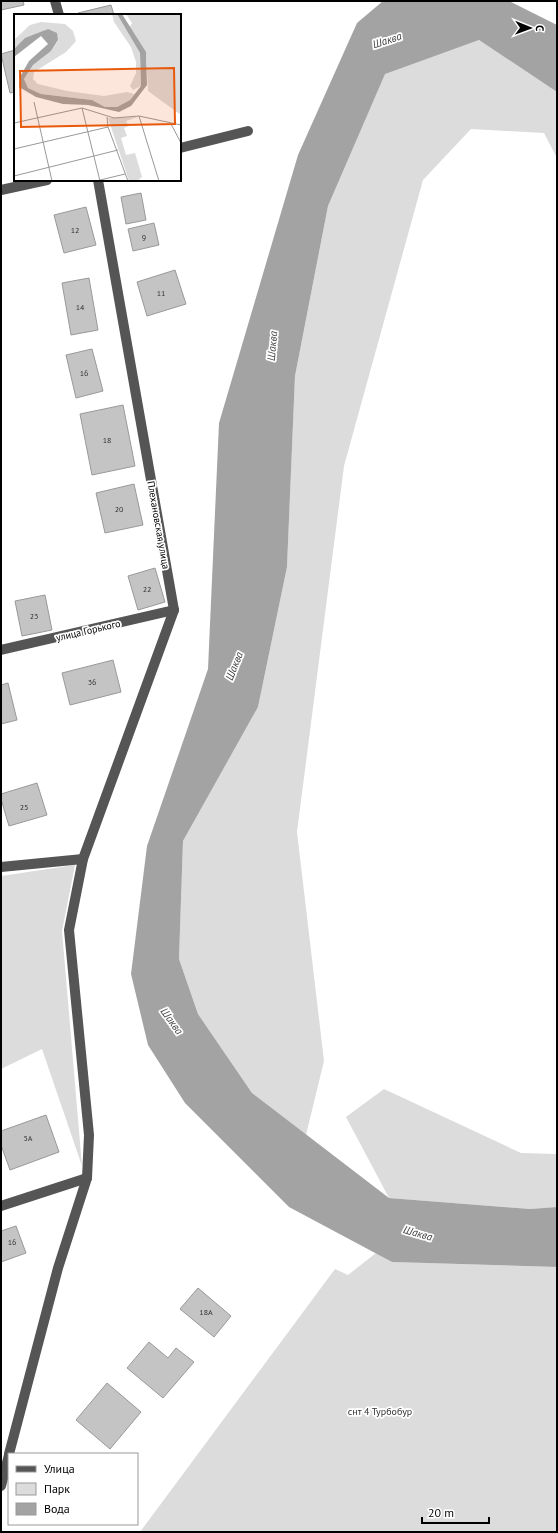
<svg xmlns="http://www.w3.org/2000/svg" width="558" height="1533" viewBox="0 0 558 1533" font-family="'PT Sans',sans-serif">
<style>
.green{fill:#dcdcdc}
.water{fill:#a3a3a3}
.building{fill:#c4c4c4;stroke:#999}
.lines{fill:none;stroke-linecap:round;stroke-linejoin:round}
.minor{stroke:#555;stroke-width:10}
.labels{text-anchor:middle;stroke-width:3.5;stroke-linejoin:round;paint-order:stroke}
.number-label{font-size:8px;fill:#313131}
.street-label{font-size:10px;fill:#000;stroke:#fff}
.park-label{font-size:10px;fill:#333;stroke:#fff}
.water-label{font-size:11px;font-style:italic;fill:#444;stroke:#fff}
.inset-road{fill:none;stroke:#999;stroke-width:1}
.view{fill:#e8590c;fill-opacity:0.15;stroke:#e8590c;stroke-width:2}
.inset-edge{fill:none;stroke:#000;stroke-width:2}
</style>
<rect width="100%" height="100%" fill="#fff"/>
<g class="green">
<polygon points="479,40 557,92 557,158 544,133 471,129 423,180 344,466 297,832 324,1061 306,1135 252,1093 198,1014 179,959 183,841 258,707 287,567 295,376 328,206 385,73"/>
<polygon points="75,865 62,931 82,1166 42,1049 1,1069 1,876"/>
<polygon points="384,1089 521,1153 557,1154 557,1207 530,1209 389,1198 346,1117"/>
<polygon points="376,1253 392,1262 557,1267 557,1532 140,1532 335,1269 348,1275"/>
</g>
<polygon class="water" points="383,1 509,1 557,25 557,92 479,40 385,74 328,206 295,376 287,567 258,707 183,841 179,959 198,1014 252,1093 389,1198 530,1209 557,1207 557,1267 392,1262 289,1207 185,1103 148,1045 131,974 147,846 208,669 219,423 298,155 357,23"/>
<g class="building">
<polygon points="1,1 23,1 24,5 1,10"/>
<polygon points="111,5 114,15 78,15 78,13"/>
<polygon points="15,50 15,92 10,93 1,54"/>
<polygon points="141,193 146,220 126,224 121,197"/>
<polygon points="86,207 96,245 64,253 54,215"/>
<polygon points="154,223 159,245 133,251 128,229"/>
<polygon points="175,270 186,304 147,316 137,282"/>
<polygon points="89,278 98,330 71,335 62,283"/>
<polygon points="92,349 103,391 76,398 66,355"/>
<polygon points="123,405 135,466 92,475 80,414"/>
<polygon points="134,484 143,525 105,533 96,493"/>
<polygon points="155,568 165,602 138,610 128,576"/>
<polygon points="45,595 52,630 22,636 15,601"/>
<polygon points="113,660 121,692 70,705 62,673"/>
<polygon points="8,683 17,720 1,724 1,685"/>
<polygon points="37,783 47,815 9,826 1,799 1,794"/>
<polygon points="46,1115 59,1152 10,1170 1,1145 1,1131"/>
<polygon points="16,1226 26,1253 1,1262 1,1231"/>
<polygon points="198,1288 231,1316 214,1337 180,1309"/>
<polygon points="149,1342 168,1358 176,1348 194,1362 163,1398 127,1368"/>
<polygon points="107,1383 141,1412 110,1449 76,1420"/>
</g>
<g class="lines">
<g class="minor">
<polyline points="55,1 59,15"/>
<polyline points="180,148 248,131"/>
<polyline points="1,190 47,180"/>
<polyline points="1,650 174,610"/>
<polyline points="1,867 83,859"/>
<polyline points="1,1206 87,1178"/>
<polyline points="9,1454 58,1268 87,1178 89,1135 69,930 83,859 174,610 98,180"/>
<polyline points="1,1486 9,1455"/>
</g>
</g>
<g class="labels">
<g class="number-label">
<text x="75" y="233">12</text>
<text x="144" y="240">9</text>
<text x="161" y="296">11</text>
<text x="80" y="310">14</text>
<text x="84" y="376">16</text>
<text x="107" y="443">18</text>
<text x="119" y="512">20</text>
<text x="147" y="592">22</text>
<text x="34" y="619">23</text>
<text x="92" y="685">36</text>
<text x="24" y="810">25</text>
<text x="28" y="1141">5А</text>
<text x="12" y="1245">16</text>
<text x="206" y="1315">18А</text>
</g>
<g class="street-label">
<text transform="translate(159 525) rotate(80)" y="4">Плехановская улица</text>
<text transform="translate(88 630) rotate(-13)" y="4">улица Горького</text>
</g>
<g class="park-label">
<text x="380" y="1415">снт 4 Турбобур</text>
</g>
<g class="water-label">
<text transform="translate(387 40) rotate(-18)" y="4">Шаква</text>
<text transform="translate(272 346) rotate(-85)" y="4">Шаква</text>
<text transform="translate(234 666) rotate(-68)" y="4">Шаква</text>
<text transform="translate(172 1021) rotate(54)" y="4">Шаква</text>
<text transform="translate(418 1233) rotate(16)" y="4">Шаква</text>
</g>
</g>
<g transform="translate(14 14)">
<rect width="167" height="167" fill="#fff"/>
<path d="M 98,0 L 103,0 L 126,39 L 127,72 L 119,76 L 116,72 L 122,59 L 122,48 L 117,33 L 100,8 ZM 112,0 L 167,0 L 167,101 L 134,77 L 132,39 L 116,13 L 118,9 ZM 27,8 L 51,10 L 59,17 L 62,27 L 52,38 L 20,58 L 19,65 L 24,70 L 53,77 L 90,82 L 113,78 L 120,80 L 116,86 L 103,93 L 91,93 L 78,86 L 27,80 L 14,74 L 10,65 L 19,51 L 37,37 L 44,27 L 34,15 L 10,26 L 0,35 L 0,26 L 16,11 ZM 124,103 L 112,107 L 115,112 L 110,114 L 113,122 L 107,124 L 112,141 L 121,139 L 128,163 L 123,167 L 115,167 L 94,104 Z" fill="#dcdcdc"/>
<path d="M 103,0 L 108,0 L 132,38 L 133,71 L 117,92 L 105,98 L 74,91 L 49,90 L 22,83 L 5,73 L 6,63 L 15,47 L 34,30 L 27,22 L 0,43 L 0,35 L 11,24 L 34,15 L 43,19 L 44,26 L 37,37 L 19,51 L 10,65 L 14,74 L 27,80 L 78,86 L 91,93 L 103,93 L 116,86 L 127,72 L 126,39 Z" fill="#a3a3a3"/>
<path class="inset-road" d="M 20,88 L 38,167M 68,94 L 86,167M 125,102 L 145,167M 93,103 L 94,113 L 114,167M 0,109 L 68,94 L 100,104 L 125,102 L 167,111M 157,110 L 167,129M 0,135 L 94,113M 0,162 L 104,136M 82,167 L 111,160"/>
<path class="view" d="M 160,54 L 161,110 L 7,113 L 6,57 Z"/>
<rect width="167" height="167" class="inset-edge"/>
</g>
<rect width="558" height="1533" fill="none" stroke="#000000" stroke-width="4"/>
<rect x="8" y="1453" width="130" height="72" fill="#ffffff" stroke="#999999"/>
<rect x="16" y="1466" width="20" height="6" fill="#555555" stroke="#999999"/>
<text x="44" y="1473" font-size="12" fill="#000000">Улица</text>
<rect x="16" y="1483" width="20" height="12" fill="#dcdcdc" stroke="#999999"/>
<text x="44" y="1493" font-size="12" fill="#000000">Парк</text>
<rect x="16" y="1503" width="20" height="12" fill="#a3a3a3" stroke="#999999"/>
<text x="44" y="1513" font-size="12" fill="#000000">Вода</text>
<g transform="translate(530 28) rotate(91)" stroke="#ffffff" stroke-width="3" paint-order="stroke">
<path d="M0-3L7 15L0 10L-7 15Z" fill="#000000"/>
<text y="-6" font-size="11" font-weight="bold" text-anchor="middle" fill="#000000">С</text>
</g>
<path d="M422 1517v6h67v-6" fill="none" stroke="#000000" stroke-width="2"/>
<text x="428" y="1517" font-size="12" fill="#000000" stroke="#ffffff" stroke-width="3" paint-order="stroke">20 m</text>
</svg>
